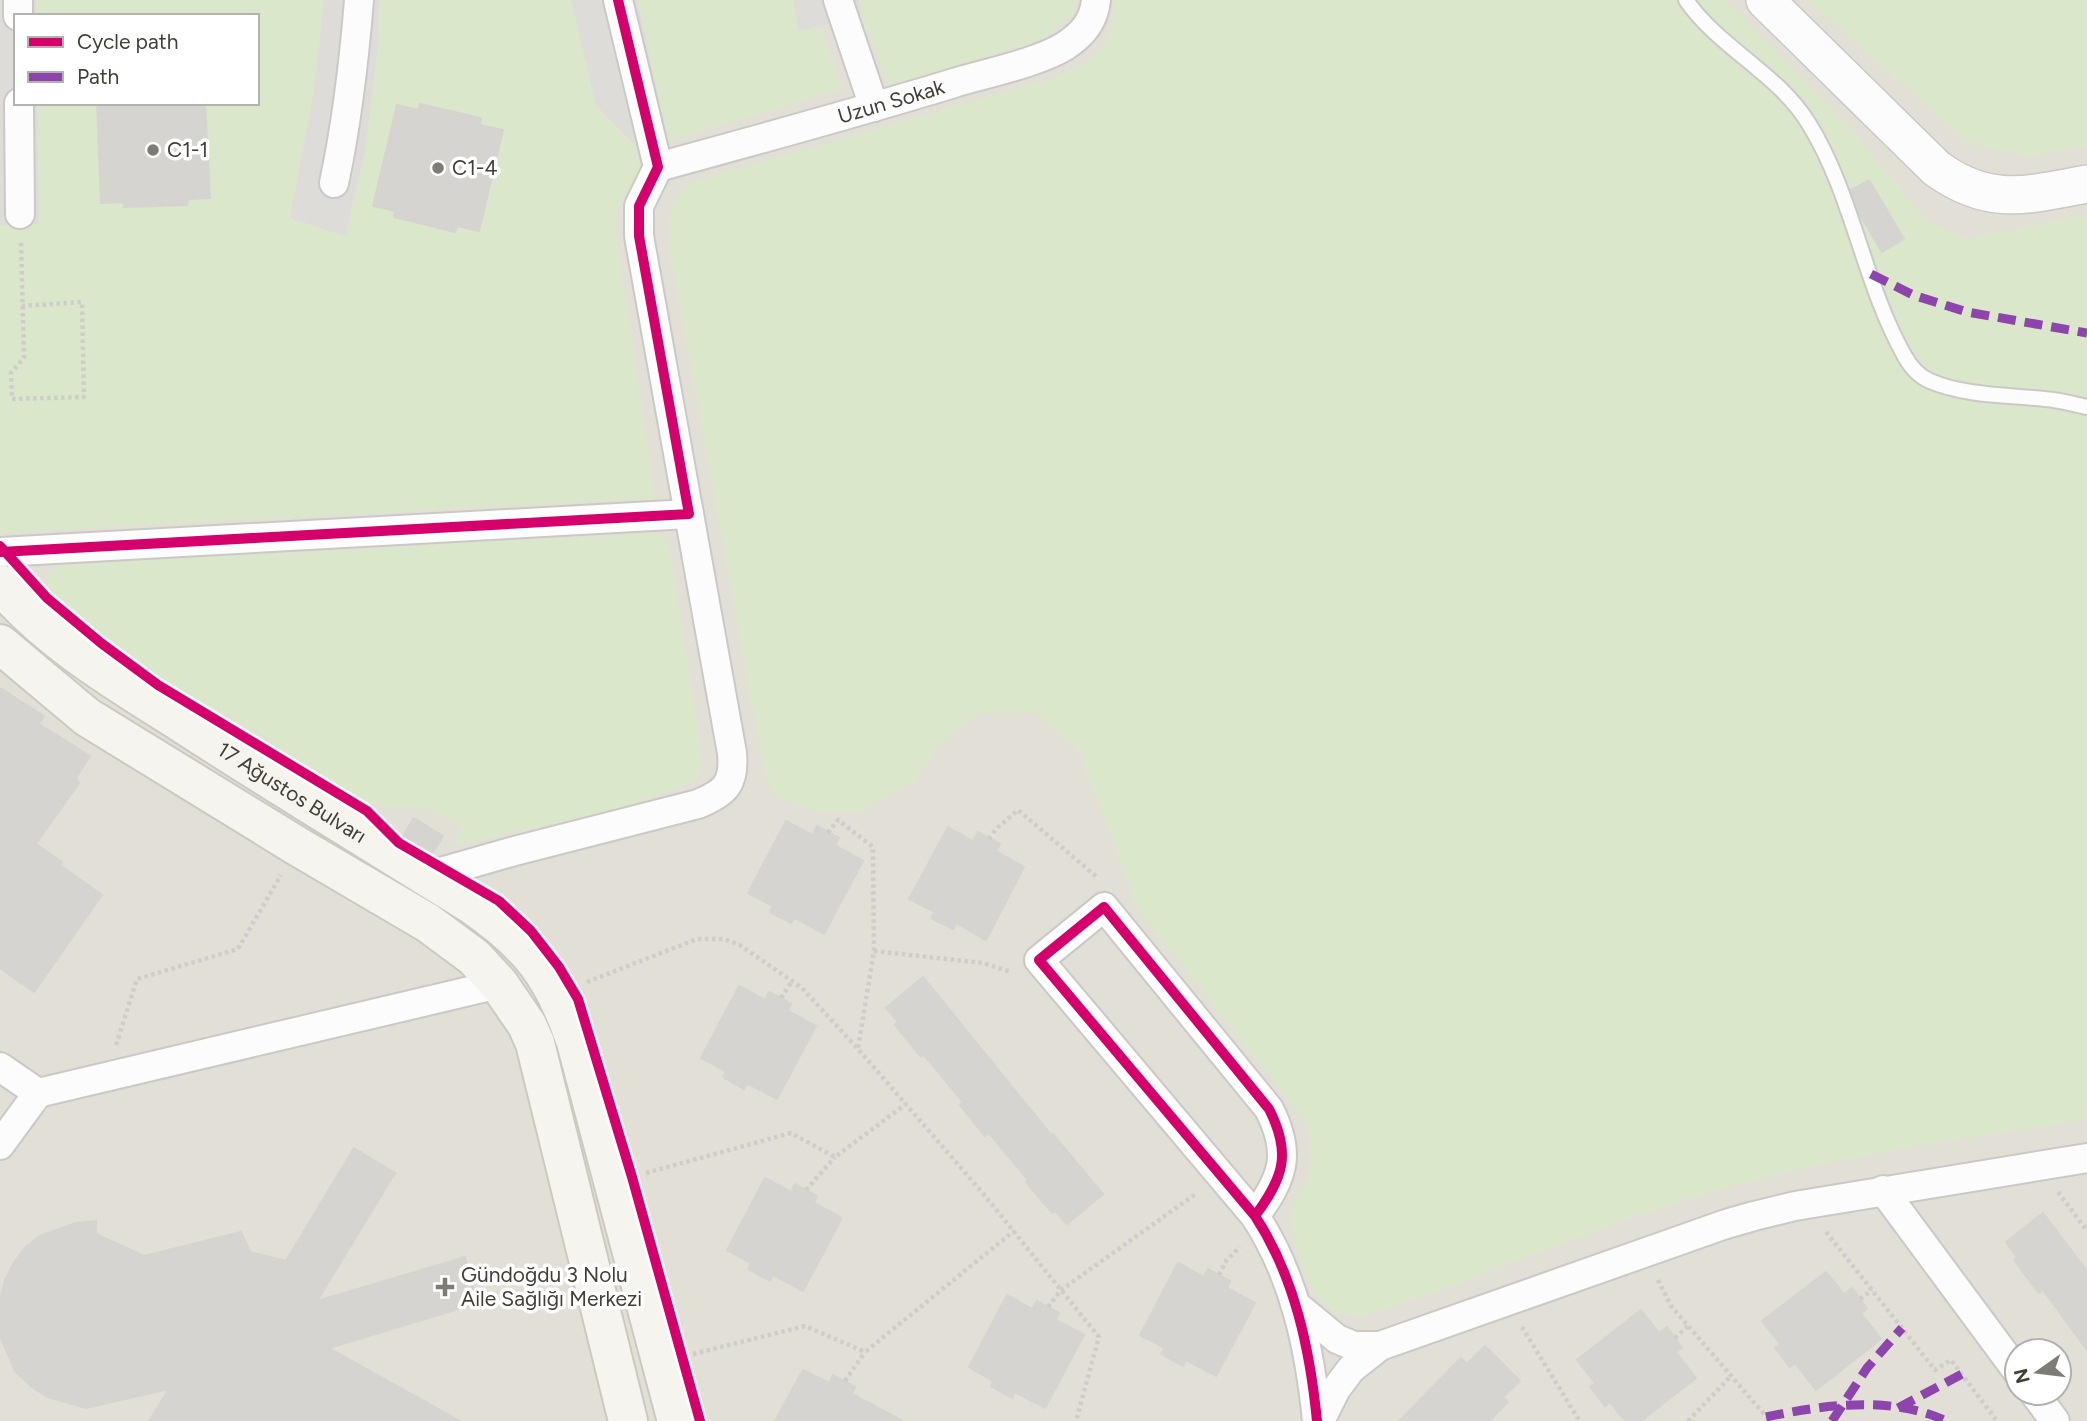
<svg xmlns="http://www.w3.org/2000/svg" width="2087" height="1421" viewBox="0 0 2087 1421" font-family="Figtree,sans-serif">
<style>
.residential{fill:#e2dfd7;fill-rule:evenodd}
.green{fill:#dbe7cb}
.parking{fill:#dddcd9}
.building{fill:#d6d4d0;stroke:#d6d4cf;stroke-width:2}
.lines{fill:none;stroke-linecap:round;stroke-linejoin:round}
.service-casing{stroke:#cbc9c5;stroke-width:18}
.minor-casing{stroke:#cbc9c5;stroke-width:32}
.tertiary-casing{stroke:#cbc9c5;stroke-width:40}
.secondary-casing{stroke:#cccac0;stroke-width:42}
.path{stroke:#cfcdca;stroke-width:4.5;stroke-dasharray:3.5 3.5;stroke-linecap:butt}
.service{stroke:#fcfcfc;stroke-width:14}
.minor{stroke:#fcfcfc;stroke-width:28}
.tertiary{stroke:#fcfcfc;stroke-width:37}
.secondary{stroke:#f5f4ef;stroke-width:38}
.quiet{stroke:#8e44ad;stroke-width:9;stroke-dasharray:18 9;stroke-linecap:butt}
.cycleway-casing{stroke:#fff;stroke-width:15}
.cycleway{stroke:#d6006c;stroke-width:10}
.poi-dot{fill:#7f7b75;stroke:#fff;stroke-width:2.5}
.labels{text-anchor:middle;stroke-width:7;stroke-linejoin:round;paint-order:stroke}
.street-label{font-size:21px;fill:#433e36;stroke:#fff}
.poi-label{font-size:21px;fill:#433e36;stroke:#fff;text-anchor:start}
</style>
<rect width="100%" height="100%" fill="#eeede9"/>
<path class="residential" d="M 0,0 L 2087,0 L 2087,1421 L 0,1421 ZM 16,16 L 257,16 L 257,103 L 16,103 ZM 2017,1351 L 2059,1351 L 2059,1393 L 2017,1393 Z"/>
<g class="green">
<polygon points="36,0 324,0 314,92 290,218 345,235 365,150 378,45 379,0 571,0 596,105 636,146 640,169 618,208 615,227 655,498 0,533 0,225 39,224 37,103 257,103 257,16 36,16"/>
<polygon points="637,0 793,0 799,31 821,27 842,89 668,141"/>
<polygon points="859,0 1077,0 1075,12 1067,21 1037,42 889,85 861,16"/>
<path d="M 1114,0 L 1726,0 L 1846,123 L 1928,222 L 1968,239 L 2087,214 L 2087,1119 C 1972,1137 1855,1153 1743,1183 C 1615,1217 1494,1274 1368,1315 C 1322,1319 1310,1294 1299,1255 C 1295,1242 1290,1226 1290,1212 C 1291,1206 1297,1199 1300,1193 C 1315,1163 1313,1152 1304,1120 L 1137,908 L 1078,749 L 1033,712 L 981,712 L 942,741 L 914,782 L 859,812 L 817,811 L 773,795 L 763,768 L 669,247 L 670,214 L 676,196 L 690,183 L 1060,76 C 1102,56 1109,47 1114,0 Z"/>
<polygon points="1807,0 2087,0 2087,147 2027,156 1967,142"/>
<path d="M 653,533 L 664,536 L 671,558 L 702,757 L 698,778 L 691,784 L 608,812 L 452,846 L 462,827 L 427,808 L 370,805 L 252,731 L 164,682 L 103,638 L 51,596 L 45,583 C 49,572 53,566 65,565 Z"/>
</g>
<g class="parking">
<polygon points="0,0 36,0 36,16 16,16 16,103 37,103 39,224 0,225"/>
<polygon points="324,0 379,0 378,45 365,150 345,236 290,218 314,92"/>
<polygon points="571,0 637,0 668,141 636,146 596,105"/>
<polygon points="793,0 859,0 861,16 799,31"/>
</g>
<g class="building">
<polygon points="97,103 205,103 210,198 188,199 187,205 124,207 124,202 101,203"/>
<polygon points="420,104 481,118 480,125 503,130 479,231 457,226 455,232 394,217 395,211 373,206 397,105 418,110"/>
<polygon points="1869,180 1904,239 1882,252 1860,215 1851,190"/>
<polygon points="0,688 44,716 39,724 90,756 76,778 79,783 36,844 62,862 60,865 102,895 34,992 0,968"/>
<polygon points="414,818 443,836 432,854 403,836"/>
<polygon points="786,821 812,835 817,826 839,838 835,845 863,861 824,934 795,918 791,923 770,912 773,906 748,893"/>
<polygon points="948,827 973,841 978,832 1000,844 996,851 1024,867 986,940 956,923 953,929 931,918 935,912 909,899"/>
<polygon points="923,977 1052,1136 1053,1134 1103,1194 1067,1224 1055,1211 1052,1213 1026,1182 1028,1180 989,1133 985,1136 960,1105 963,1102 924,1055 921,1057 895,1025 898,1022 886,1008"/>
<polygon points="739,986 765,1000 769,992 781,998 791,1004 788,1011 816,1026 777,1099 747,1083 744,1089 723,1077 726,1071 701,1058"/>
<polygon points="354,1148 395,1173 317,1301 465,1257 478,1303 329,1348 460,1421 149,1421 169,1389 86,1408 48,1397 32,1387 15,1371 1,1338 0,1301 5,1280 14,1262 26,1247 40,1236 76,1223 96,1221 96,1234 144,1256 241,1232 250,1252 286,1261"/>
<polygon points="765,1178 791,1192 795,1184 817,1196 814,1203 842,1218 803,1291 773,1275 770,1281 748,1269 751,1263 727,1250"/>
<polygon points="2043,1213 2087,1271 2087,1350 2043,1290 2039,1293 2014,1260 2017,1258 2006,1242"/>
<polygon points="1178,1263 1204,1277 1208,1269 1230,1281 1227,1288 1255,1303 1216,1376 1186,1360 1183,1366 1161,1354 1165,1348 1140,1335"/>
<polygon points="1826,1272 1844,1294 1852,1288 1867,1309 1861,1313 1881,1339 1816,1390 1795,1363 1790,1367 1775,1348 1780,1344 1762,1321"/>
<polygon points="1007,1295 1032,1309 1037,1301 1059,1313 1056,1320 1084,1335 1045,1408 1015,1392 1012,1398 991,1386 993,1381 969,1367"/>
<polygon points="1641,1310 1659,1333 1667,1327 1682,1348 1676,1352 1696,1378 1641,1421 1625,1421 1610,1402 1605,1406 1590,1387 1595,1383 1577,1360"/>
<polygon points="1485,1346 1520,1381 1503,1397 1508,1402 1489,1421 1399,1421 1461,1358 1467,1364"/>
<polygon points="803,1370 829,1383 833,1375 855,1387 852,1394 903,1421 775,1421"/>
</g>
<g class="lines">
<g class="service-casing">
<path id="service" d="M 1686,0 C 1720,49 1778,73 1809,124 C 1852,193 1864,284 1904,355 C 1910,366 1918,376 1930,381 C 1965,396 2008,395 2045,399 C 2059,400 2073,404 2087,407"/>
</g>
<g class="minor-casing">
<g id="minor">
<polyline points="18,0 18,16"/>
<polyline points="838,0 874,107"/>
<polyline points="19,103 20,214"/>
<path id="s1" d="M 658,167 C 757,140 856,113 954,83 C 987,73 1037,63 1065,46 C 1083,34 1094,21 1096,0"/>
<path d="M 334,183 C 347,122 354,62 359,0"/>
<polyline points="0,552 689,514 639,236 639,206 658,167 618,0"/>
<path d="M 427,876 L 511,852 L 698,804 C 725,793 735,784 732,753 L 689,514"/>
<polyline points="0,1067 38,1093 499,984"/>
<polyline points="0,1145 38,1093"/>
<polyline points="1883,1190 2017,1371"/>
<path d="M 1255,1216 C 1283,1178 1292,1154 1269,1109 L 1104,907 L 1039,960 L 1255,1216 C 1295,1277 1310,1350 1317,1421"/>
<polyline points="1297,1306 1337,1339 1354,1346 1380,1346"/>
<polyline points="2034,1393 2055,1421"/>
<polyline points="1320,1421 1336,1389 1351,1369 1380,1346 1726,1224 1754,1216 1795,1206 2087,1158"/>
</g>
</g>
<g class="tertiary-casing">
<path id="tertiary" d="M 1765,0 L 1936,168 C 1989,207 2027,195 2087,184"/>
</g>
<g class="secondary-casing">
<g id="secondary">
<path id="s2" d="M 0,584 C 48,641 114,680 177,720 C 274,783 373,843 471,904 C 530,945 553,975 576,1042 L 677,1421"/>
<polyline points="0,644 87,717 297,846 428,923 455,943 474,957 499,984 527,1025 535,1043 628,1421"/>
</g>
</g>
<g class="path">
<polyline points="21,243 24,358 11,373 12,399 84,397 82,302 22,306"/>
<polyline points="828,833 838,820 873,847 874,951 858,1048"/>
<polyline points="989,839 996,829 1018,810 1098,878"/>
<polyline points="874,951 983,963 1011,972"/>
<polyline points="587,982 697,939 724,939 740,945 802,988 858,1049 981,1191 1099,1337 1076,1421"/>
<polyline points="781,998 792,981"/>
<polyline points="116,1045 137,979 238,949 281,875"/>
<polyline points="646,1173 791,1133 835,1157 906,1104"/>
<polyline points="806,1190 835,1157"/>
<polyline points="2058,1192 2087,1231"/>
<polyline points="1826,1232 1935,1370 1951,1360 1997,1421"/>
<polyline points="1219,1275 1226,1261 1240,1247"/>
<polyline points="1658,1280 1671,1306 1770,1421"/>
<polyline points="1860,1299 1872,1290"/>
<polyline points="1048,1307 1061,1290 1197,1193"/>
<polyline points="1522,1327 1577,1417 1582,1421"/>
<polyline points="1675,1338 1688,1326"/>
<polyline points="693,1354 805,1326 865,1352 1014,1231"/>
<polyline points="845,1381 865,1352"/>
<polyline points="1688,1421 1731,1376"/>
</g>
<use href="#service" class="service"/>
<use href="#minor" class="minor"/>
<use href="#tertiary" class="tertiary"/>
<use href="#secondary" class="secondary"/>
<g class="quiet">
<polyline points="1871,274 1913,295 1967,312 2087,333"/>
<polyline points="1898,1408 1962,1374"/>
<path d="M 1766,1417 C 1823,1405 1891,1395 1946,1421"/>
<polyline points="1832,1421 1867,1368 1902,1328"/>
</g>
<g class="cycleway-casing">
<g id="cycleway">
<polyline points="0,546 47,598 101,643 158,685 367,811 399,843 499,901 531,931 559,967 578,999 632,1177 700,1421"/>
<polyline points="0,552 689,514 639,236 639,206 658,167 618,0"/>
<path d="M 1255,1216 C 1283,1178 1292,1154 1269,1109 L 1104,907 L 1039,960 L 1255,1216 C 1295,1277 1310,1350 1317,1421"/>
</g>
</g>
<use href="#cycleway" class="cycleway"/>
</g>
<g class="poi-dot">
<circle cx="153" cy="150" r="7"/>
<circle cx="438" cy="168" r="7"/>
<path d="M441.5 1276.5h7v7h7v7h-7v7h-7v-7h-7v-7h7z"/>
</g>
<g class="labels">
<g class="street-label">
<text dy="7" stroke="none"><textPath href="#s1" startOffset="242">Uzun Sokak</textPath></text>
<text dy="7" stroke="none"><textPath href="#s2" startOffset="360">17 Ağustos Bulvarı</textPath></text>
</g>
<g class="poi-label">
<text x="167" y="157">C1-1</text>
<text x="452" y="175">C1-4</text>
<text x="461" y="1282">Gündoğdu 3 Nolu<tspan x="461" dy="24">Aile Sağlığı Merkezi</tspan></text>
</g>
</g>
<rect x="14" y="14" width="245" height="91" fill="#ffffff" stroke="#b4b2af" stroke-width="2"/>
<rect x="28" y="37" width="35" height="10" fill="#d6006c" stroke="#b4b2af" stroke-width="2"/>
<text x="77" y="49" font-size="21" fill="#433e36">Cycle path</text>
<rect x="28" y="72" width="35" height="10" fill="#8e44ad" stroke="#b4b2af" stroke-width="2"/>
<text x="77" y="84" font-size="21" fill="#433e36">Path</text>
<g transform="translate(2038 1372) rotate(256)"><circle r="33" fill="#ffffff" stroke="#b4b2af" stroke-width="2"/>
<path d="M0-5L12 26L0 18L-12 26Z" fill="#7f7b75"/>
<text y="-10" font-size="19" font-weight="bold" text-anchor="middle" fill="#433e36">N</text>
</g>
</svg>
